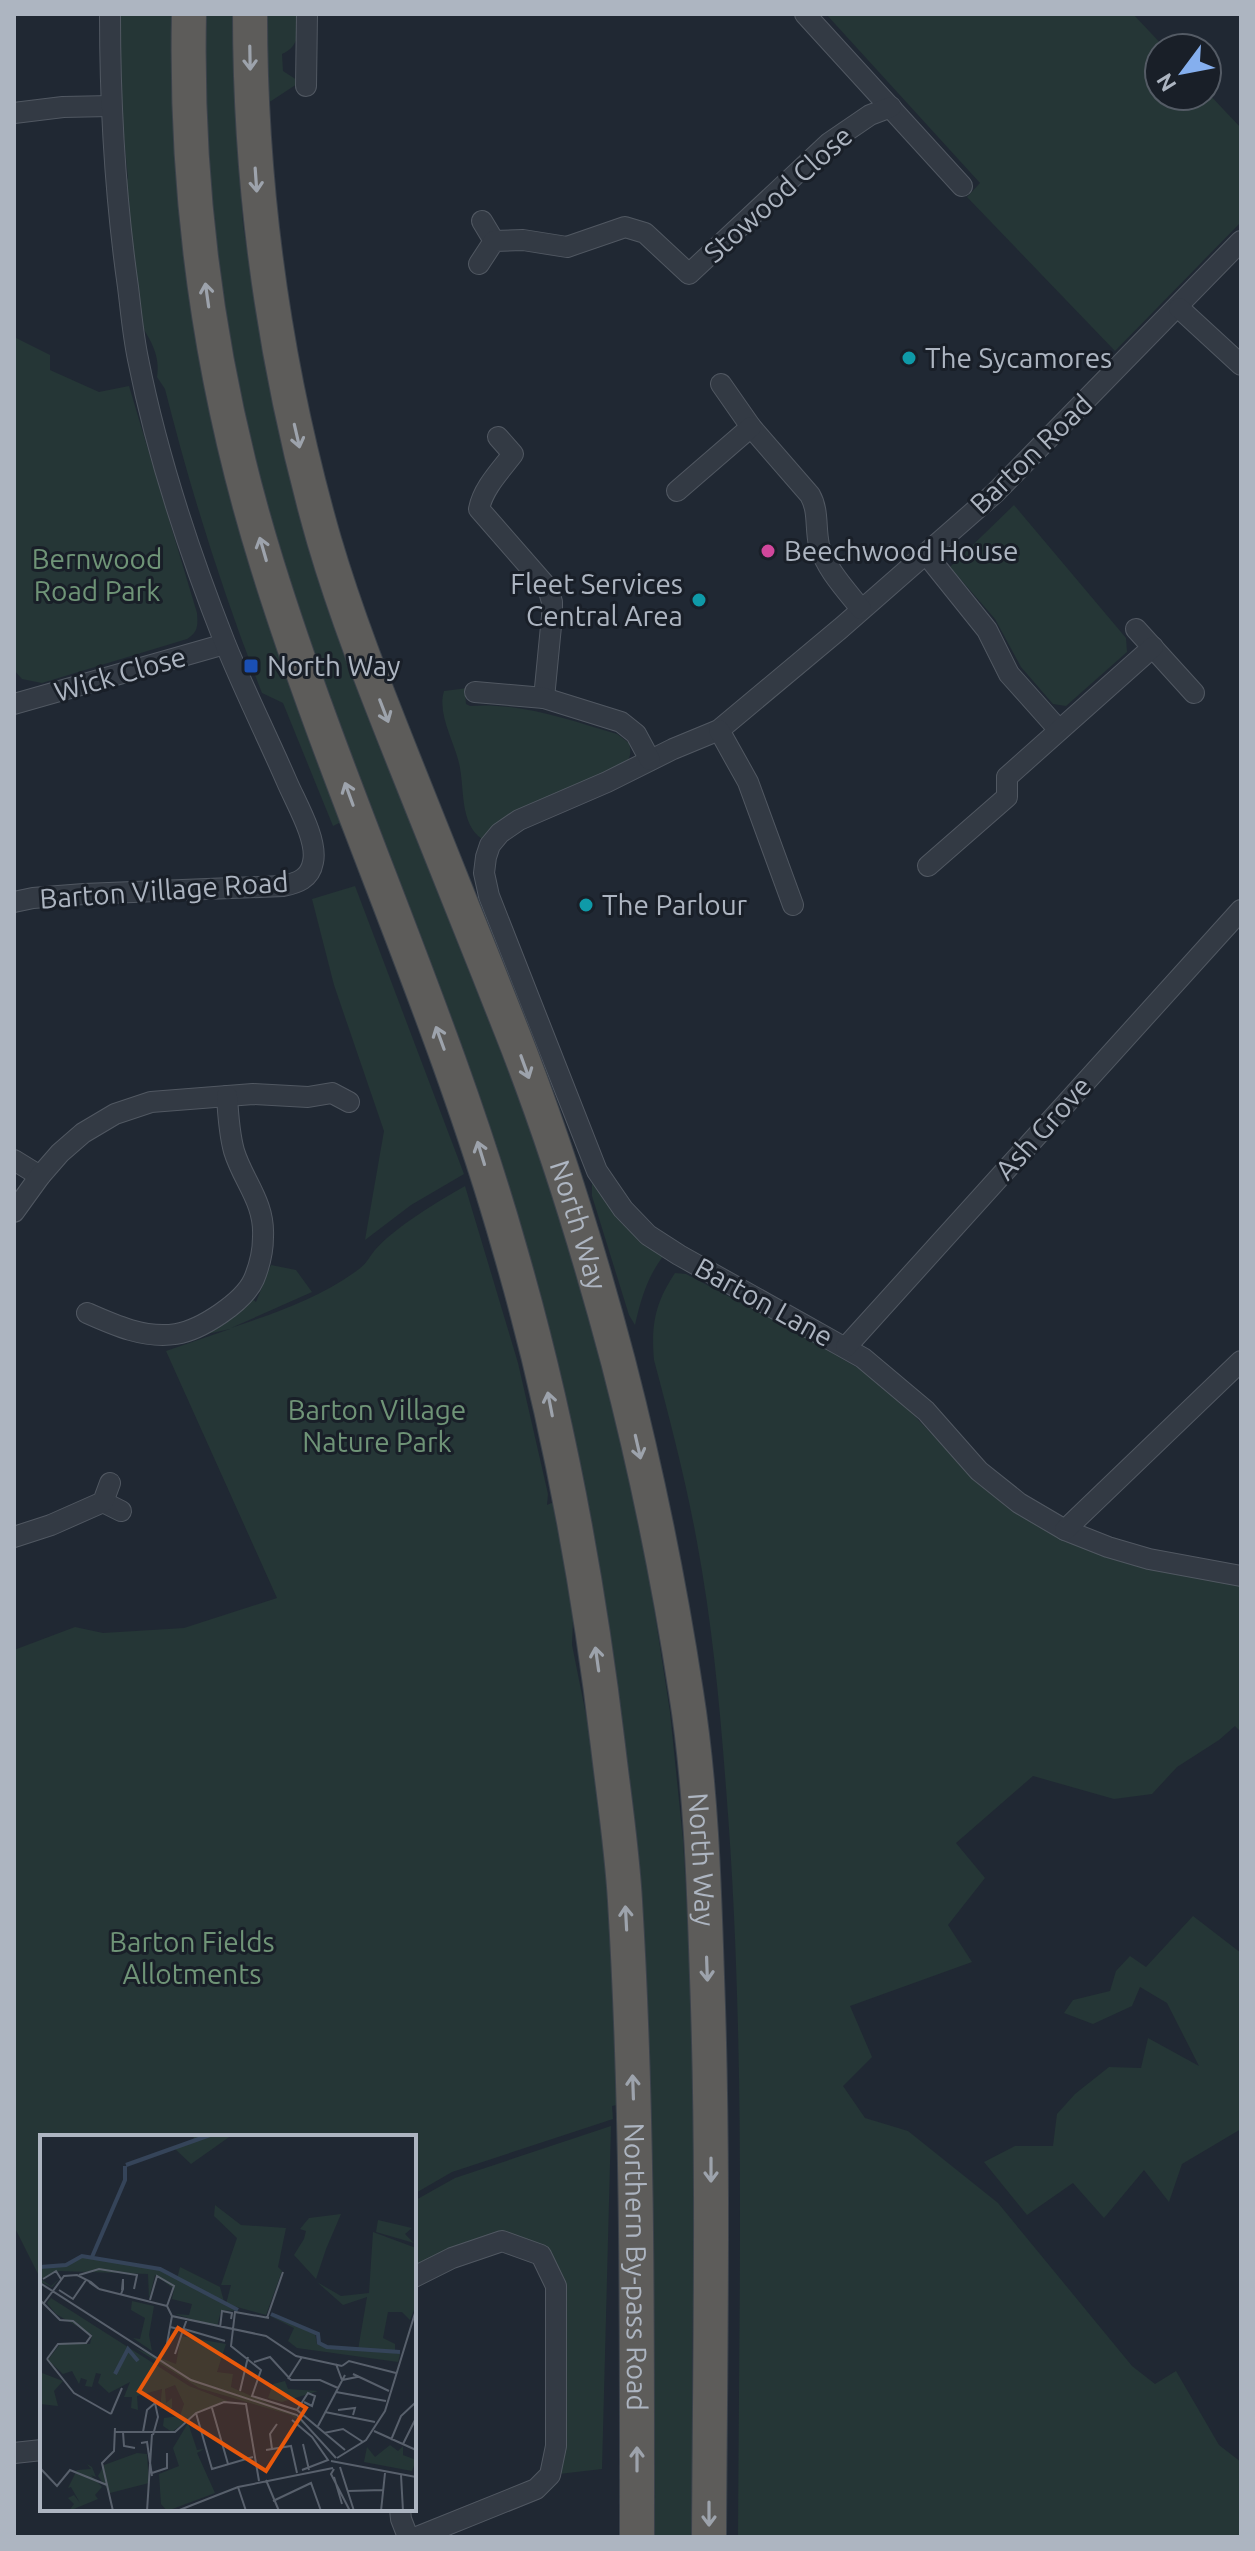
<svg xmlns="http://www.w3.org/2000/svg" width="1255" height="2551" viewBox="0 0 1255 2551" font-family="Ubuntu,sans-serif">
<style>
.green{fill:#253636}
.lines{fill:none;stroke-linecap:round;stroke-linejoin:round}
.minor-casing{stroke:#515862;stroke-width:22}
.trunk-casing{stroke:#3b424b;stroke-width:36}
.minor{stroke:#333a44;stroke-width:20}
.trunk{stroke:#5d5c5a;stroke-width:34}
.oneway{stroke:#9da3ac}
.culture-dot{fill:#0f9aa8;stroke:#191f28;stroke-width:3}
.hotel-dot{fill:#d1479c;stroke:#191f28;stroke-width:3}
.transit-dot{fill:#1a4fb4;stroke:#191f28;stroke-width:3}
.labels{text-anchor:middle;stroke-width:6;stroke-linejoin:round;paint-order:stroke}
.street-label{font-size:28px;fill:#adb5c1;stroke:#191f28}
.poi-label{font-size:28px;fill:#adb5c1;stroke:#191f28;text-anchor:start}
.park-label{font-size:28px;fill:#6f9477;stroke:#191f28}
.inset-river{fill:none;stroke:#354459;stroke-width:4}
.inset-road{fill:none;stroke:#58606c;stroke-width:2}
.view{fill:#e8590c;fill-opacity:0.15;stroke:#e8590c;stroke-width:4}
.inset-edge{fill:none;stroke:#adb5c1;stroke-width:4}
</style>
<rect width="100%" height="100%" fill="#202833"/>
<g class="green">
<path d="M 117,14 L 172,14 C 168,82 176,149 182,217 L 356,843 L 350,847 L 339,823 L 333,826 L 283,703 L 262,693 C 223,594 191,492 165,389 L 157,377 C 160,358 153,344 143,328 L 124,185 L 128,178 L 121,108 Z"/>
<polygon points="200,14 234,14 237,136 243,225 262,346 297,498 524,1103 587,1301 619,1430 648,1569 670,1712 683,1840 689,1944 697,2128 692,2350 692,2537 648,2537 590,1534 342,742 254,472 206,207"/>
<path d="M 265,14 L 300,14 C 298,32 300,46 282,54 L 283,71 L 300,82 L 265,105 Z"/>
<polygon points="826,14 1133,14 1165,48 1159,48 1159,96 1207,96 1207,92 1241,128 1241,222 1115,351 967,197 980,183"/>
<path d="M 14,337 L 50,355 L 50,370 L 99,392 L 129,386 L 197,613 C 198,626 198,632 187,639 L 42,683 L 22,679 L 14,670 Z"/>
<polygon points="1014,505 1126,638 1127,652 1066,706 1053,704 1021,667 995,619 950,567"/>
<path d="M 468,688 L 465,691 L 466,704 L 470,706 C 521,702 569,720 617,734 L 629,743 C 631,751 631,755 627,763 L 482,839 C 459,823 465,788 459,763 C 454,741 437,714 444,691 Z"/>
<polygon points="355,886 464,1174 411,1205 365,1240 384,1131 334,985 312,899"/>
<path d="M 592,1174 L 664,1255 C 647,1277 641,1299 635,1325 L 629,1315 L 592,1196 Z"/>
<path d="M 465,1186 L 518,1363 L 548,1494 L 547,1505 L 562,1498 L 575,1572 L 572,1645 L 605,1810 L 621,2104 L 612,2106 L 613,2119 L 452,2172 L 414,2194 L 414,2137 L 42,2137 L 42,2282 L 14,2226 L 14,1650 L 75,1627 L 103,1633 L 184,1628 L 277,1598 L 166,1351 L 230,1329 L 207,1334 L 206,1331 L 251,1298 L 256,1302 L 271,1265 L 296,1270 L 312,1292 L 231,1328 C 275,1313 317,1299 355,1272 C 367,1264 367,1260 375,1250 C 395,1227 439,1201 465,1186 Z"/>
<path d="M 675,1273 L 686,1274 L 787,1327 L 865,1372 L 902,1403 L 974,1478 L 1012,1509 L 1241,1584 L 1241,1732 L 1235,1726 L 1219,1740 L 1177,1767 L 1152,1794 L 1114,1799 L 1033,1776 L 956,1843 L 985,1878 L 948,1925 L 972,1962 L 850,2006 L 872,2057 L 843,2086 L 865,2118 L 908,2131 L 998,2203 L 1132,2366 L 1155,2384 L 1176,2371 L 1219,2445 L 1241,2462 L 1241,2537 L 738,2537 C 739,2287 746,2037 726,1788 C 720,1706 712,1623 697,1542 C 686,1481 670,1420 654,1360 C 651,1325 655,1303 675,1273 Z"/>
<polygon points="1193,1916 1241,1953 1241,2129 1182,2164 1169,2202 1144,2170 1104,2218 1073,2183 1027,2215 984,2162 1015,2146 1053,2146 1057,2114 1075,2094 1109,2067 1141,2068 1148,2038 1199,2066 1167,2003 1140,1987 1132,2006 1093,2024 1064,2013 1073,2000 1110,1991 1116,1971 1130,1956 1146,1967"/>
<polygon points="611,2126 602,2469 550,2475 556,2286 541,2255 502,2241 414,2277 414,2201 455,2178"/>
</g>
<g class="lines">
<g class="minor-casing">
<g id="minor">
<polyline points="805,14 962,186"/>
<polyline points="306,86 307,14"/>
<polyline points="14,113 63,107 110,106"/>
<polyline points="482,221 494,241"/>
<polyline points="1241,241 995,493 841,628 719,730 673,749 607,782 519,820 500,833 490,845 486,857 484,873 489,896 597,1171 623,1209 648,1235 679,1255 863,1358 926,1411 979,1471 1019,1503 1065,1530 1108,1547 1149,1559 1241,1576"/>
<polyline points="479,264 494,241 523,240 567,247 625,227 645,233 689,274 829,143 870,115 891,107"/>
<polyline points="1179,308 1241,365"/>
<path d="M 721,384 L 751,427 L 810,495 C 819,511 815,527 819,545 C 826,569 846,590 861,609"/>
<path d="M 498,437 L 513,454 C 501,470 483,488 479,509 L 548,588 L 552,602 L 552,616 L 544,698"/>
<polyline points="677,491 751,427"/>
<polyline points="926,554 987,630 1009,674 1059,730"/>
<polyline points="1136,629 1194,693"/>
<polyline points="475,692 544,698 621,722 636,734 650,760"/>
<polyline points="14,704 225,644"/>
<polyline points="719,730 748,782 793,905"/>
<polyline points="928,866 1007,797 1007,777 1153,647"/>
<path d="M 14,902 L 33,898 L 84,894 L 283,886 C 297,883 310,879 313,862 C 318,840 296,803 287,782 C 267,736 244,690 225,643 C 189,552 157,455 138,359 C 133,335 131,311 128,287 C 115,195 110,107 110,14"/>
<polyline points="14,1160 40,1176"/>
<polyline points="14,1212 40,1176 60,1153 83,1133 115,1114 151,1102 253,1094 308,1097 332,1093 349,1102"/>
<path d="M 87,1313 C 114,1325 145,1339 176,1334 C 201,1330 244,1302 254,1279 C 259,1267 263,1250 263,1237 C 265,1202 243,1181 234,1151 C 229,1133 228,1114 227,1096"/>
<polyline points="846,1347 1241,910"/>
<polyline points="103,1502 121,1511"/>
<polyline points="1065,1530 1241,1361"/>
<polyline points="14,1537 51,1525 103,1502 110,1483"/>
<polyline points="414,2277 452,2258 502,2241 541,2255 556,2286 556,2446 550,2475 536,2489 417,2537"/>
<polyline points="14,2453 42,2450"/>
<polyline points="400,2509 401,2519 408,2537"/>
</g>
</g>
<g class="trunk-casing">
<g id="trunk">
<path id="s1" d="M 189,14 C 185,200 212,387 267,564 C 339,796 444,1016 510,1250 C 557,1412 588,1578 608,1746 C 614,1797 622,1849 625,1901 C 638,2113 637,2325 637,2537"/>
<path id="s2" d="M 250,14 C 250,193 275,369 324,540 C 346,615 375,688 404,761 C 439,849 475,938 510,1027 C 553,1135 588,1248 618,1361 C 646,1469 669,1581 686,1692 C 701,1786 704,1883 707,1977 C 714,2164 710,2350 709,2537"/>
</g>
</g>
<use href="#minor" class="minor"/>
<use href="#trunk" class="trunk"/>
</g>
<defs><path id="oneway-shaft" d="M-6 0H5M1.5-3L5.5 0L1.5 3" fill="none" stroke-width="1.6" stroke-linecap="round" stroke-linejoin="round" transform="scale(2)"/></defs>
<g class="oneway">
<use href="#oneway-shaft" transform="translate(250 58) rotate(89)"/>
<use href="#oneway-shaft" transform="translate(256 180) rotate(86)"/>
<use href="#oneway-shaft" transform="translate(207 295) rotate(-98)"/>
<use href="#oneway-shaft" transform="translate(297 436) rotate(77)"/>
<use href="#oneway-shaft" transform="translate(263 549) rotate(-106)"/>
<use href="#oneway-shaft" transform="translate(384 711) rotate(69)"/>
<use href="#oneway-shaft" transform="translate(349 794) rotate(-110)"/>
<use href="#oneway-shaft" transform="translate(440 1038) rotate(-110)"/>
<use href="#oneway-shaft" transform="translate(525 1067) rotate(70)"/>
<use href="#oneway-shaft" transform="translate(481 1153) rotate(-107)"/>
<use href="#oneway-shaft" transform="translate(550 1404) rotate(-101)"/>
<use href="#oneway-shaft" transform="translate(638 1447) rotate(77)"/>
<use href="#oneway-shaft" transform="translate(597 1659) rotate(-98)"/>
<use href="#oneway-shaft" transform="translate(626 1918) rotate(-93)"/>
<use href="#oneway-shaft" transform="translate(707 1969) rotate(88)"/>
<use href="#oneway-shaft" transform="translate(633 2087) rotate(-92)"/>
<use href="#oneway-shaft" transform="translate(711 2170) rotate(90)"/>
<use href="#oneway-shaft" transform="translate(637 2459) rotate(-90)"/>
<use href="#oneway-shaft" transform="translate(709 2514) rotate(90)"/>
</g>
<g class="culture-dot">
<circle cx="909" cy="358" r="8"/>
<circle cx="699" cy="600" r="8"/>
<circle cx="586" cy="905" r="8"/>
</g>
<circle class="hotel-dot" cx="768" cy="551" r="8"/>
<rect class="transit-dot" x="243" y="658" width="16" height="16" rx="4"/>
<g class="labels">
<g class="street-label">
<text transform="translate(778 194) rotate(-42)" y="10">Stowood Close</text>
<text transform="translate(1031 454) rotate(-44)" y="10">Barton Road</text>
<text transform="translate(120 674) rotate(-16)" y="10">Wick Close</text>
<text transform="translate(164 890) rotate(-4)" y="10">Barton Village Road</text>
<text transform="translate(1043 1128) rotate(-48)" y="10">Ash Grove</text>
<text dy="10" stroke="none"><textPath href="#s2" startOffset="1264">North Way</textPath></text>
<text transform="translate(764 1302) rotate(29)" y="10">Barton Lane</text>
<text dy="10" stroke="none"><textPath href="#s2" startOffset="1912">North Way</textPath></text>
<text dy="10" stroke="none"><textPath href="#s1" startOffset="2314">Northern By-pass Road</textPath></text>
</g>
<g class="poi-label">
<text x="925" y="368">The Sycamores</text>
<text x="784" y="561">Beechwood House</text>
<text x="683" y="594" text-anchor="end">Fleet Services<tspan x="683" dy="32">Central Area</tspan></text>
<text x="267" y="676">North Way</text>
<text x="602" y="915">The Parlour</text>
</g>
<g class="park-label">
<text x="97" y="569">Bernwood<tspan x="97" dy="32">Road Park</tspan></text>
<text x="377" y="1420">Barton Village<tspan x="377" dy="32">Nature Park</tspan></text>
<text x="192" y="1952">Barton Fields<tspan x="192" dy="32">Allotments</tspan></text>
</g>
</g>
<g transform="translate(40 2135)">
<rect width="376" height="376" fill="#202833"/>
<path d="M 154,0 L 192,0 L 151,29 L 134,13 L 153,7 ZM 175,70 L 201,90 L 246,93 L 238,132 L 242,136 L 226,180 L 186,169 L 191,150 L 181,150 L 197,103 L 174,81 ZM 301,79 L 286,114 L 276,144 L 254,120 L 264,104 L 266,96 L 260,94 L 269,83 ZM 338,85 L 372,93 L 365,99 L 374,108 L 336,97 ZM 333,97 L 376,113 L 376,170 L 370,185 L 362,177 L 348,177 L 343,203 L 355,209 L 355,218 L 323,213 L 360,219 L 358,227 L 257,213 L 248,206 L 254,193 L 228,180 L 275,199 L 277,209 L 284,212 L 318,215 L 327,162 L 303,170 L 277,147 L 301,161 L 329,158 ZM 42,122 L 121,133 L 137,144 L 140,132 L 180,152 L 185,170 L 195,176 L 181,175 L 177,192 L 135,179 L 149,180 L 152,169 L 132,164 L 134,154 L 115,140 L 109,164 L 108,139 L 19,136 L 1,144 L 11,151 L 19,144 L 12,152 L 0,147 L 0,133 L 30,129 ZM 11,163 L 149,251 L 188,266 L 161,275 L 132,297 L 123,291 L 124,283 L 140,281 L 144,269 L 135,250 L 125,254 L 126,268 L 132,263 L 132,273 L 120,274 L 122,254 L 97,261 L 98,275 L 91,273 L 92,262 L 84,262 L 90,247 L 69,258 L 58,248 L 61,239 L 56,238 L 52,252 L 45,251 L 47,245 L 41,243 L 39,249 L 32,236 L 23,239 L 8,225 L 20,209 L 50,209 L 52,200 L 16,179 L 7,168 ZM 92,166 L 114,171 L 109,200 L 112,216 L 93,203 L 100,204 L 105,183 L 91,175 ZM 141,201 L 186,209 L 177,237 L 193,239 L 191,252 L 253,279 L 275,298 L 251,280 L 159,253 L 95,213 L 136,229 ZM 2,238 L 23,246 L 14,256 L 18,271 L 0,269 ZM 245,246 L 248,254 L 278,256 L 242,267 L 228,263 L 233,249 ZM 148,288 L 157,315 L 164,314 L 157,318 L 175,358 L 127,376 L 121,369 L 119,339 L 139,331 L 133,313 ZM 350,310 L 358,316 L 363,311 L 363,320 L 376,325 L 372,336 L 324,327 L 327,312 L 335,322 ZM 97,318 L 107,319 L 109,348 L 70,358 L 58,341 L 64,330 ZM 47,329 L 52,332 L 56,342 L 51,340 L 62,352 L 55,360 L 58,364 L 29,376 L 34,369 L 28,363 L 34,360 L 40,368 L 31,352 L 28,353 L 37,335 L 51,334 Z" fill="#253636"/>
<path class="inset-river" d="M 86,30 L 170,0M 52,122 L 85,45 L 85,31M 0,132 L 26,130 L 42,121 L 120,134 L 198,175M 231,179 L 278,199 L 279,208 L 287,212 L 360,217M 75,239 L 88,214 L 98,226"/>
<path class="inset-road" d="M 39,140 L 59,134 L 97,140 L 94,154M 3,144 L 16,136 L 21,144M 0,148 L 151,245 L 257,280 L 296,323M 59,154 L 127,171M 19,155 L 33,164 L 46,145M 81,159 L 83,154 L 83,144 L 82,155M 0,165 L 20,185 L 33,186 L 51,201 L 46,208 L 18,209 L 7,224M 110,165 L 117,141 L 134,151 L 127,171M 4,168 L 24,141 L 37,140 L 51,147 L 59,154 L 49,147M 127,171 L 132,181 L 226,201 L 256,221 L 302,231M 227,183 L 243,137M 229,183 L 195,177 L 191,211 L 221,235 L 212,261 L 257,275 L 305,315M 130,192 L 143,195 L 147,184M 180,193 L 182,176 L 192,178 L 191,184M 144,194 L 185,206M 126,214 L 132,181M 135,219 L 143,195M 7,224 L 34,258 L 71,279M 214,227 L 230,222 L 251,245 L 280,245 L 298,253M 296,229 L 302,245 L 317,242M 302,231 L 309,226 L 356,238M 313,239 L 349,256M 248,244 L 262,222M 200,256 L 208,222M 296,257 L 346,266M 172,273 L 188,329M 257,275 L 268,258 L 275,261 L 272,271 L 264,267M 298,275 L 315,273 L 313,280M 285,277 L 335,287M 156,278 L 172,334 L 213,322M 71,279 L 82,253M 252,285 L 272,302 L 288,325 L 262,335M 278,291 L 305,240M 334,296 L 376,315M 75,297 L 135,297 L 156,278 L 184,267 L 206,269 L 219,346M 83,297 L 84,311 L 95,313M 103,297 L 107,275 L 115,268 L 118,282 L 113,300M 284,298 L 303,294 L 323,307M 351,305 L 361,281 L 376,267M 101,308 L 107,307 L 112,341M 263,309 L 269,335M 363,309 L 376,283M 232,314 L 230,299 L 237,289M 226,315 L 251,311 L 257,338M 297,323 L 326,305 L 345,276 L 376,175M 291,326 L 376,342M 300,332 L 314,376M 0,333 L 17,351 L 30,335 L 67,350M 294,334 L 291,339 L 310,376M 112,338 L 127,333 L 127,318M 361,340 L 363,376M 294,342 L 302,369M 226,345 L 239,376M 198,352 L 206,376M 308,356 L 343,355M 233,366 L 271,348 L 281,376M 73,376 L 62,328 L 74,316 L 75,293M 107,376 L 112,299M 137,376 L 198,352 L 293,333M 341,376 L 345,338"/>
<path class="view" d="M 138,193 L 266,273 L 226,336 L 99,256 Z"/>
<rect width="376" height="376" class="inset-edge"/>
</g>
<rect width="1255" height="2551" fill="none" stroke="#adb5c1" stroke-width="32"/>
<g transform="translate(1183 72) rotate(238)"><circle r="38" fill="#191f28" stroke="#545b65" stroke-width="2"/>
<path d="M0-6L14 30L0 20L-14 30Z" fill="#85afee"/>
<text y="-12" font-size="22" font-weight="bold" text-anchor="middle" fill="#adb5c1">N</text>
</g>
</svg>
